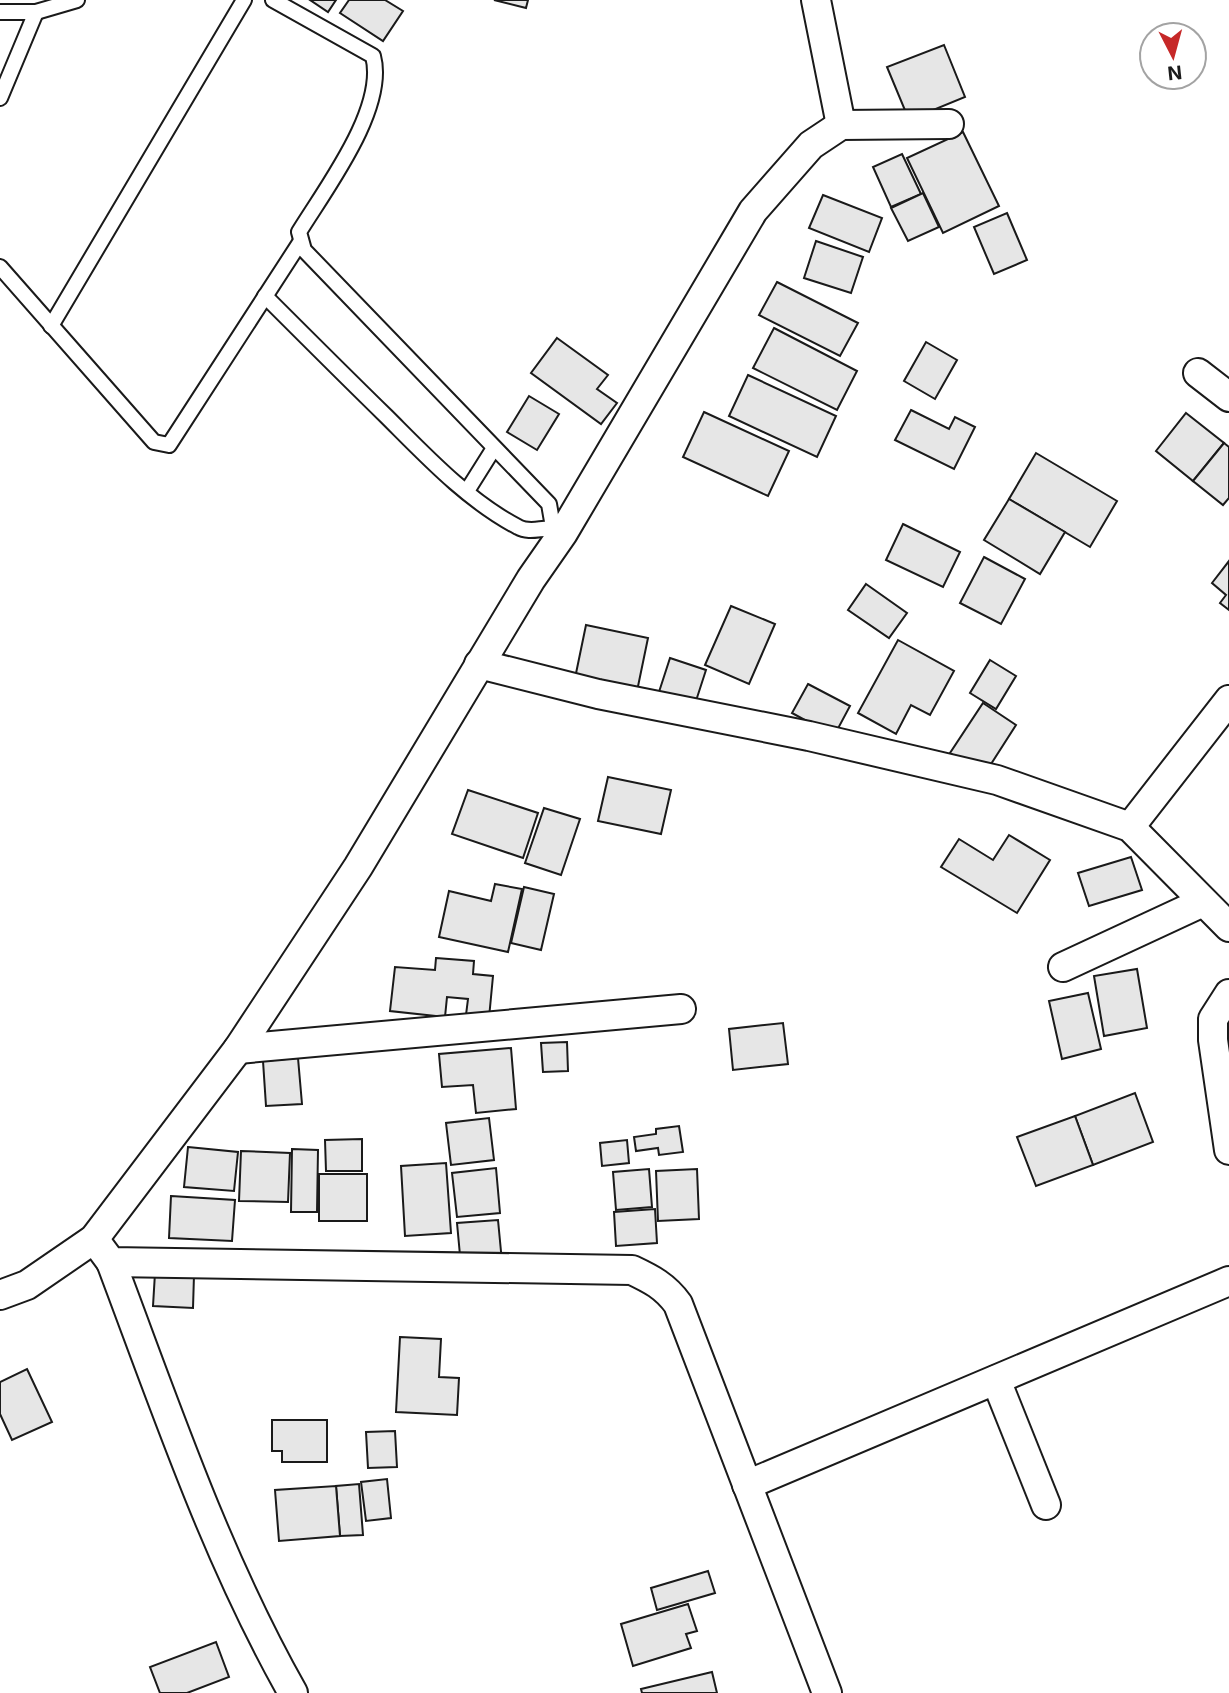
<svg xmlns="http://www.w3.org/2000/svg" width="1229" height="1693" viewBox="0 0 1229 1693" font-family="Inter,sans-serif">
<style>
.building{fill:#e6e6e6;stroke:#1a1a1a;stroke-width:2}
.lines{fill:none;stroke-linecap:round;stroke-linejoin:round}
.service-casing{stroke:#1a1a1a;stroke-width:18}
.minor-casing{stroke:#1a1a1a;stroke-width:32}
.service{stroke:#fff;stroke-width:14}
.minor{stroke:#fff;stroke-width:28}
</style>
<rect width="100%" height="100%" fill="#fff"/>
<g class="building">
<polygon points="310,0 336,0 328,12"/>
<polygon points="349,0 385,0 403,11 383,41 340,13"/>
<polygon points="494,0 528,0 526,8"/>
<polygon points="944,45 965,97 909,120 887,67"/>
<polygon points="963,132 999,206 943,233 907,158"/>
<polygon points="902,154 921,194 891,207 873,167"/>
<polygon points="923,193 939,227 908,241 891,208"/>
<polygon points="823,195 882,218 869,252 809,228"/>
<polygon points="1007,213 1027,260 994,274 974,227"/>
<polygon points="816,241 863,257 851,293 804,278"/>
<polygon points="777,282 858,323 840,356 759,315"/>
<polygon points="774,328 857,371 837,410 753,368"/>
<polygon points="557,338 608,375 597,389 617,403 601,424 531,373"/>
<polygon points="926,342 957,360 935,399 904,381"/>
<polygon points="748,375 836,416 817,457 729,416"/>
<polygon points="529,396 559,414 537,450 507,432"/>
<polygon points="911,410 949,429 955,417 975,427 954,469 895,440"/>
<polygon points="704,412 789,451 768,496 683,457"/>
<polygon points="1186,413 1224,443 1193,481 1156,451"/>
<polygon points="1224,443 1229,447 1229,498 1223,505 1193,481"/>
<polygon points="1036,453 1117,501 1090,547 1009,499"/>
<polygon points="1009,499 1065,532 1040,574 984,540"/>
<polygon points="903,524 960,552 943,587 886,560"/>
<polygon points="984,557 1025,579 1001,624 960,603"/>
<polygon points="1229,561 1229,610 1220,603 1226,595 1212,583"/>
<polygon points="866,584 907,613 889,638 848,610"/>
<polygon points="731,606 775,624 749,684 705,665"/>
<polygon points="586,625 648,638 636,696 574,683"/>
<polygon points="898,640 954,671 930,715 911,705 896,734 858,713"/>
<polygon points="670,658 706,670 694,707 658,695"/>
<polygon points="990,660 1016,676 996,709 970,693"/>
<polygon points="808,684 850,706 834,736 792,713"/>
<polygon points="983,703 1016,725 984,775 950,753"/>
<polygon points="608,777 671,790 661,834 598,821"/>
<polygon points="468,790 538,813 523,858 452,834"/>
<polygon points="544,808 580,819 561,875 525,863"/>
<polygon points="1009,835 1050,860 1017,913 941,867 959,839 993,860"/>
<polygon points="1131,857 1142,890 1089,906 1078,873"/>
<polygon points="495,884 522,889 508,952 439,937 449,891 491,901"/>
<polygon points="524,887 554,894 541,950 511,943"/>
<polygon points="436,958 474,961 473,974 493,976 489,1018 466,1015 468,999 447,997 445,1017 390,1011 395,967 435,970"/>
<polygon points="1137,969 1147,1028 1104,1036 1094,976"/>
<polygon points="1088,993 1101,1049 1062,1059 1049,1001"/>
<polygon points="783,1023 788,1064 733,1070 729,1029"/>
<polygon points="567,1042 568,1071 543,1072 541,1043"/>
<polygon points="511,1048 516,1109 476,1113 473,1085 442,1087 439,1054"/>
<polygon points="298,1058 302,1104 266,1106 263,1061"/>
<polygon points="1135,1093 1153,1142 1093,1165 1075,1116"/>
<polygon points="1075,1116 1093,1165 1036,1186 1017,1137"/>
<polygon points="489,1118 494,1160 451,1165 446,1123"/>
<polygon points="679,1126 683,1152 659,1155 658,1148 636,1151 634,1137 656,1134 656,1129"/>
<polygon points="362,1139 362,1171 326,1171 325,1140"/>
<polygon points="627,1140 629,1163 602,1166 600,1143"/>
<polygon points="188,1147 238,1152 234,1191 184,1187"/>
<polygon points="292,1149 318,1150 317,1212 291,1212"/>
<polygon points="241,1151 290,1153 288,1202 239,1201"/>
<polygon points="446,1163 451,1233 405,1236 401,1166"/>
<polygon points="496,1168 500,1213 457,1217 452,1173"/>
<polygon points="649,1169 652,1207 616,1210 613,1172"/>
<polygon points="697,1169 699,1219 658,1221 656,1171"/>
<rect x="319" y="1174" width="48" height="47"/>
<polygon points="171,1196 235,1200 232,1241 169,1238"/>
<polygon points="655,1209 657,1243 616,1246 614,1212"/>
<polygon points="498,1220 502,1262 461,1266 457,1223"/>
<polygon points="155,1273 194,1275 193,1308 153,1306"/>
<polygon points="400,1337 441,1339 439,1377 459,1378 457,1415 396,1412"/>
<polygon points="27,1369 52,1422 12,1440 0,1414 0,1382"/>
<polygon points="272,1420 327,1420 327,1462 282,1462 282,1451 272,1451"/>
<polygon points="395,1431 397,1467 368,1468 366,1432"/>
<polygon points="387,1479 391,1518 366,1521 361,1482"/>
<polygon points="359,1484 363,1535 340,1536 336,1486"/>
<polygon points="336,1486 340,1536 279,1541 275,1490"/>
<polygon points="708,1571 715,1593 657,1610 651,1588"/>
<polygon points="688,1604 697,1631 686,1634 691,1648 633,1666 621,1624"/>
<polygon points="216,1642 229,1677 187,1693 160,1693 150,1667"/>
<polygon points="712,1672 717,1693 642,1693 641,1689"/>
</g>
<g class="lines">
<g class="service-casing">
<g id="service">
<path d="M 273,0 L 373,56 C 387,108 326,188 299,232 L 304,250 L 549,504 L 553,527"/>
<polyline points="0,12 36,12 77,0"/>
<polyline points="0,98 36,12"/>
<polyline points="0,267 154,442 169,445 301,241"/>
<path d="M 265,296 C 306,337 346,377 387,417 C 426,456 468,501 518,527 C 532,535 547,524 559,531"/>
<polyline points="51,326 244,0"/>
<polyline points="467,491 494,448"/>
</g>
</g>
<g class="minor-casing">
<g id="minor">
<polyline points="816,0 841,125"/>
<polyline points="1198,373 1229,397"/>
<polyline points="479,664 598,694 809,736 997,780 1130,827 1229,927"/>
<polyline points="1130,827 1229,700"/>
<polyline points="1063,967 1203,902"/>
<polyline points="1229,994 1213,1019 1213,1040 1229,1150"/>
<polyline points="238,1049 681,1009"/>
<path d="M 94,1239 L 111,1262 L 632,1270 C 651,1279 665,1286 678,1304 L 827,1693"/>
<path d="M 111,1262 C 166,1408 216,1557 293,1693"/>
<polyline points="0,1295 27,1285 94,1239 238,1049 358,867 531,579 563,533 753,211 811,145 841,125 949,124"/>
<polyline points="996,1380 1046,1505"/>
<polyline points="747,1485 1229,1281"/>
</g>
</g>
<use href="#service" class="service"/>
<use href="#minor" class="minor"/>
</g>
<g transform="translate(1173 56) rotate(174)"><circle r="33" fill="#ffffff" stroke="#a3a3a3" stroke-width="2"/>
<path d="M0-5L12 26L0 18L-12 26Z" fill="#c62828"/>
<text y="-10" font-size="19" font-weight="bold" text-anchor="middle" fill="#1a1a1a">N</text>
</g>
</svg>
